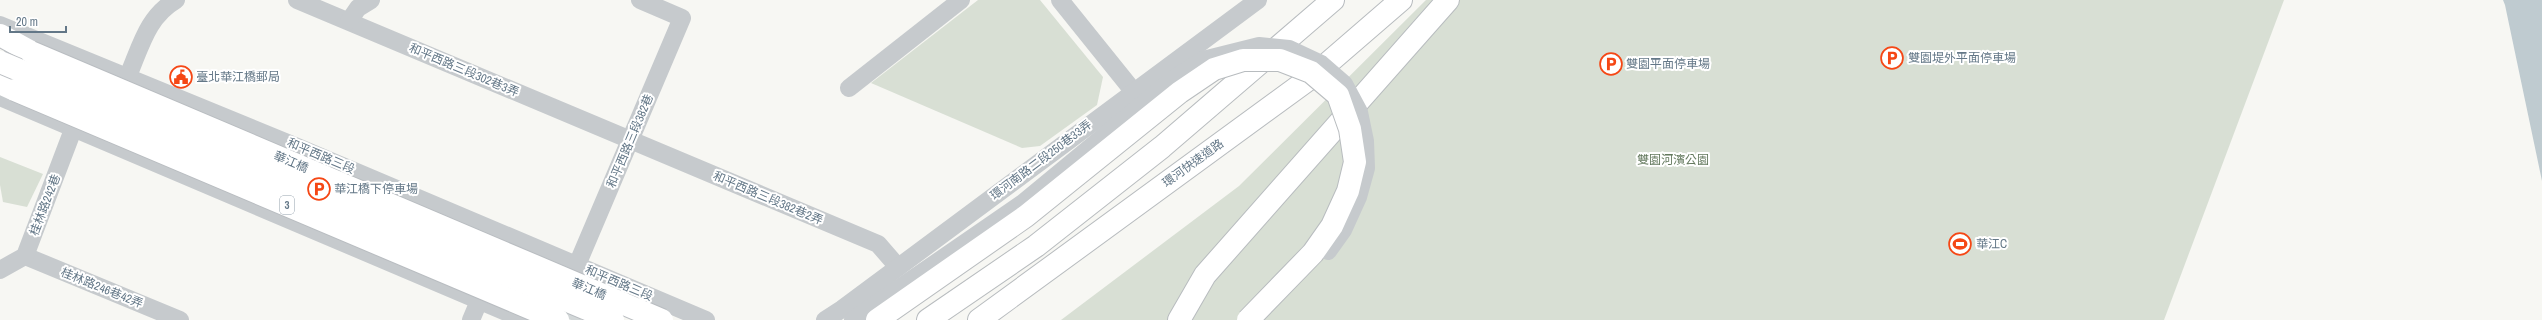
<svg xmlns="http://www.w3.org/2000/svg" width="2542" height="320" viewBox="0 0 2542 320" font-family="'Archivo Narrow','Noto Sans TC',sans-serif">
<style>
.green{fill:#d8dfd4}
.water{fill:#bfcbd0}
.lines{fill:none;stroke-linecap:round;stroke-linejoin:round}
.minor-tunnel{stroke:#d2d7d8;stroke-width:18;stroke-dasharray:18 9;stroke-linecap:butt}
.primary-casing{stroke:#b9bdc1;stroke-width:24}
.trunk-casing{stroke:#b8bcbf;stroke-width:24}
.minor{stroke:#c6cacd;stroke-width:18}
.primary{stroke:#fff;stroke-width:22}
.trunk{stroke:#fff;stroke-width:22}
.primary-bridge-casing{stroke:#b9bdc1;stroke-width:24;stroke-linecap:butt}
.trunk-bridge-casing{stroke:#b8bcbf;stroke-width:24;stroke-linecap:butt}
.minor-bridge{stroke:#c6cacd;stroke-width:18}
.primary-bridge{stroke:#fff;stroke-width:22}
.trunk-bridge{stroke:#fff;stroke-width:22}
.labels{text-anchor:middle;stroke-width:4;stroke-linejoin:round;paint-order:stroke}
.shield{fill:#fff;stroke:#92a0ab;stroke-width:1}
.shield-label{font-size:11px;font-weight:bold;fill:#637787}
.poi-label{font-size:12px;fill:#637787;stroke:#fff;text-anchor:start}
.street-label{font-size:12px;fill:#637787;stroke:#fff}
.park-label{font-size:12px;fill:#64795e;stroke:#fff}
</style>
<rect width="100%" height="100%" fill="#f7f7f3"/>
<g class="green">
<polygon points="978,0 1040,0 1103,77 1097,105 1040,146 1022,148 871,83"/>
<polygon points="1426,0 2284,0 2164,320 1061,320 1239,186"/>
<polygon points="0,157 43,174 27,207 3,202 0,185"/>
</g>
<polygon class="water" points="2503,0 2542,0 2542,181 2505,5"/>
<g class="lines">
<polyline class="minor-tunnel" points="571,320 582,293"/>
<g class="primary-casing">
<g id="primary">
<polyline points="0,35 31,52"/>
<polyline points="0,83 15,90"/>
</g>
</g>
<g class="trunk-casing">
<g id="trunk">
<polyline points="928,320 1036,246 1162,147 1333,0"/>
<polyline points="979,320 1313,76 1401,0"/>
<polyline points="1179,320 1205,275 1448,0"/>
</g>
</g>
<g class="minor">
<polyline points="297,0 878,244 898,267"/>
<polyline points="1060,0 1134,92"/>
<polyline points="349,21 358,8 371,0"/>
<polyline points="0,25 300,148 706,320"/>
<path d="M 128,76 C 141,46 147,17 176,0"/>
<polyline points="849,88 961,0"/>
<polyline points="0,97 525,320"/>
<polyline points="25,256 180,320"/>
<polyline points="0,270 25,256 74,127"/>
<polyline points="569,272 577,265 682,18 640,0"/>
<polyline points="471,320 479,301"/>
<polyline points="825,320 842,309 1258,0"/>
</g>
<use href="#primary" class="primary"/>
<use href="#trunk" class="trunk"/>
<g class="primary-bridge-casing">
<g id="primary-bridge">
<polyline points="31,52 662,320"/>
<polyline points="0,62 613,320"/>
<polyline points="15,90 558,320"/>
</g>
</g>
<g class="trunk-bridge-casing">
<polyline id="trunk-bridge" points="877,320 1026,216 1180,92 1214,69 1243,60 1280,60 1311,72 1338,95 1350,129 1355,162 1348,191 1332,226 1313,253 1248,320"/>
</g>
<polyline class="minor-bridge" points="853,320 1023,203 1172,80 1203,60 1259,46 1289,49 1321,64 1344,84 1359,112 1365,141 1366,168 1358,197 1343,230 1328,251"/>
<use href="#primary-bridge" class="primary-bridge"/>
<use href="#trunk-bridge" class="trunk-bridge"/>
</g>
<defs>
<g id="parking-ring" transform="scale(1.15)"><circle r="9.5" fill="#fff" stroke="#f54715" stroke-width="1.5"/><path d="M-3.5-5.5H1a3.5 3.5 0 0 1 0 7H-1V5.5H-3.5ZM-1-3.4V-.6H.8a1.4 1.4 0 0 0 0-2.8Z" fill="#f54715"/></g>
<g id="civic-ring" transform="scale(1.15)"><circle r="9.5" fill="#fff" stroke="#f54715" stroke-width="1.5"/><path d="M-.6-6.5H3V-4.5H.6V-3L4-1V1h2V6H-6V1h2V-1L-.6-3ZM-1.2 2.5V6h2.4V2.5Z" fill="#f54715"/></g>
<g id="stadium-ring" transform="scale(1.15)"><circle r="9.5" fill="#fff" stroke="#f54715" stroke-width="1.5"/><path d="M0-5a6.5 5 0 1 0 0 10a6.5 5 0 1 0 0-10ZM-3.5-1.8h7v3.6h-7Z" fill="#f54715"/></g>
</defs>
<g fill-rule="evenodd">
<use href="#parking-ring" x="1892" y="58"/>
<use href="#parking-ring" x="1611" y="64"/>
<use href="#civic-ring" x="181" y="77"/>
<use href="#parking-ring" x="319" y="189"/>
<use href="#stadium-ring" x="1960" y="244"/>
</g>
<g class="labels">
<rect class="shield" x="280" y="196" width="14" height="18" rx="3"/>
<g class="shield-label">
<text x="287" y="209">3</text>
</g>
<g class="poi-label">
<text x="1908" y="62">雙園堤外平面停車場</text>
<text x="1626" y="68">雙園平面停車場</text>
<text x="196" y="81">臺北華江橋郵局</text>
<text x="334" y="193">華江橋下停車場</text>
<text x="1976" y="248">華江C</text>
</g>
<g class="street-label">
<text transform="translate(464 70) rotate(23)" y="4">和平西路三段302巷3弄</text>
<text transform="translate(630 141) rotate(-67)" y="4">和平西路三段382巷</text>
<text transform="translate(321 156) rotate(23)" y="4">和平西路三段</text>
<text transform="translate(1041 160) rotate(-37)" y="4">環河南路二段250巷33弄</text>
<text transform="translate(291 162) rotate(23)" y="4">華江橋</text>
<text transform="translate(1193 163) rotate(-36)" y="4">環河快速道路</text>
<text transform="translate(768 198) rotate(23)" y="4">和平西路三段382巷2弄</text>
<text transform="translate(45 205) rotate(-69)" y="4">桂林路242巷</text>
<text transform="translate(619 283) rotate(23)" y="4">和平西路三段</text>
<text transform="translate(102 288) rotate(22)" y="4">桂林路246巷42弄</text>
<text transform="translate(589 289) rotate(23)" y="4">華江橋</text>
</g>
<g class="park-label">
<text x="1673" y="164">雙園河濱公園</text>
</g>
</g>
<path d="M10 26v6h56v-6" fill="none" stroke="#637787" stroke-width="2"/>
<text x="16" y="26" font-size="12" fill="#637787" stroke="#ffffff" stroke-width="3" paint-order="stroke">20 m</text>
</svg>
